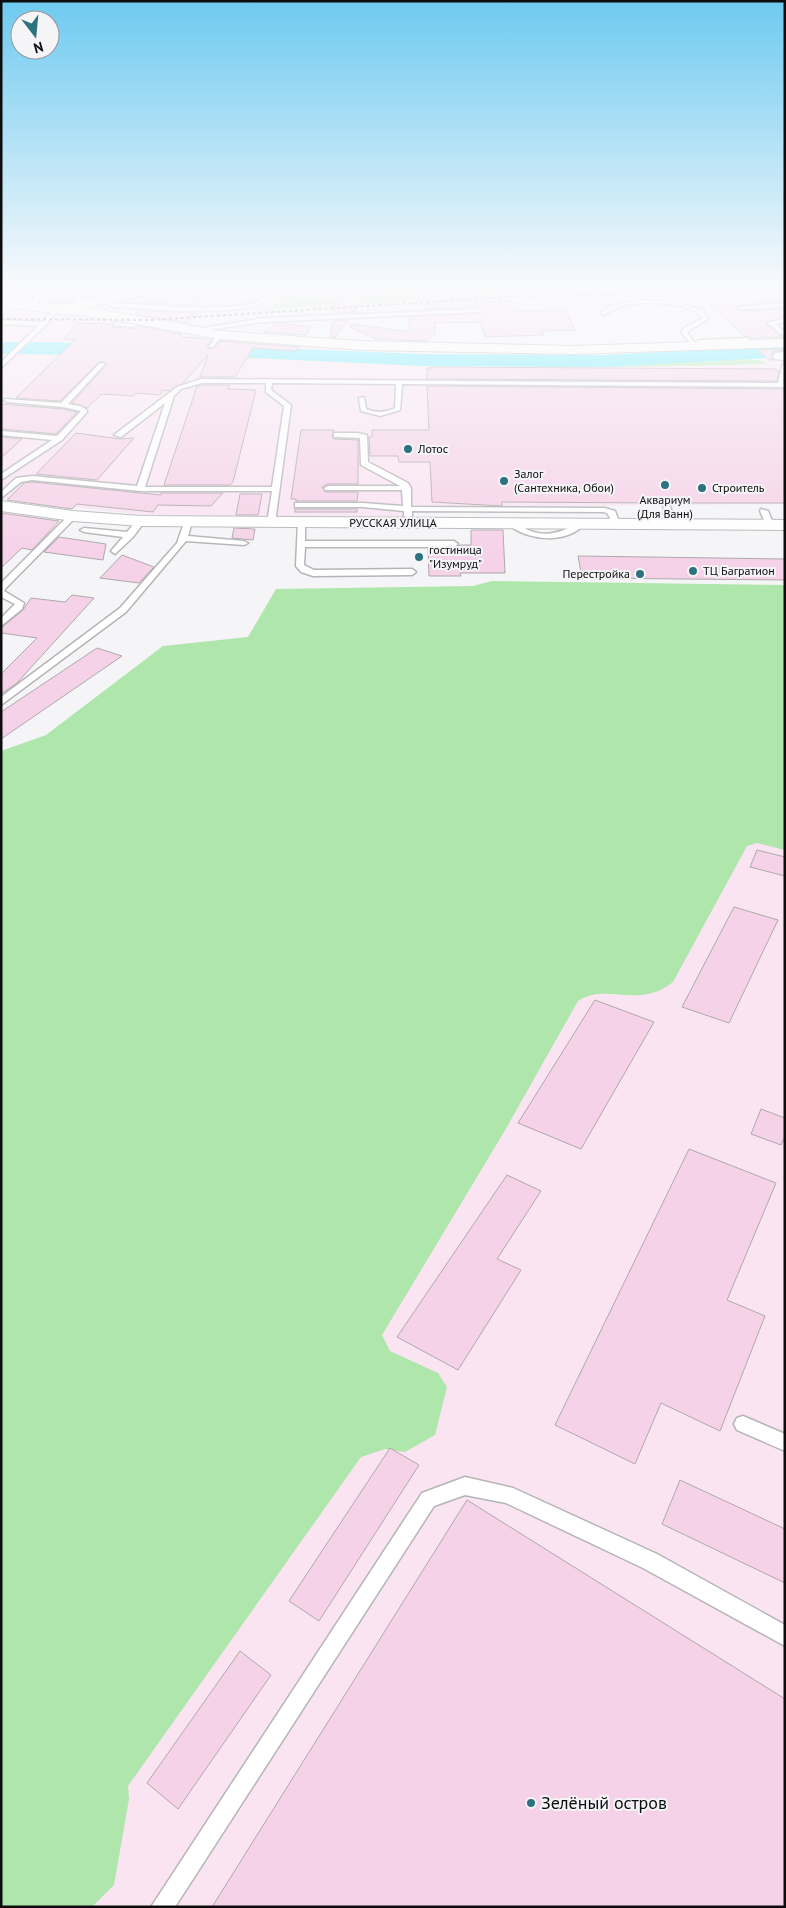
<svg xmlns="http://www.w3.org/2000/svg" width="786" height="1908" viewBox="0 0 786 1908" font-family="'PT Sans',sans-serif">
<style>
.industrial{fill:#fae4f2}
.green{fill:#aee6ac}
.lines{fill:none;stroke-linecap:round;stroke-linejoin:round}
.river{fill:#58eafc;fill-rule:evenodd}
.building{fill:#f6d2e8;stroke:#ada9ab}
.lane-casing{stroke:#b5b5b8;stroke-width:3}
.street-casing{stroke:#b5b5b8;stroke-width:3}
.secondary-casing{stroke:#b5b5b8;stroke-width:2}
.primary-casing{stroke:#b5b5b8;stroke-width:2}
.lane{fill:#fff;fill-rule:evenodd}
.street{fill:#fff;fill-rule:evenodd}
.secondary{fill:#fff;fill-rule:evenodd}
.primary{fill:#fff;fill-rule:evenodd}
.rail{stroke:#5d5d5f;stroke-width:2;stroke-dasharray:3 3;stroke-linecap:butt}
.poi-dot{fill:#2c737f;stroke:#f5f5f8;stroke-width:2}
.labels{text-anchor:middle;stroke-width:4;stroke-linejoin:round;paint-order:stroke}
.far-poi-label{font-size:12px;fill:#0d0d0e;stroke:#f5f5f8;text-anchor:start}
.far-street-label{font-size:12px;fill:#0d0d0e;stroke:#f5f5f8}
.near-poi-label{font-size:18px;fill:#0d0d0e;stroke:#f5f5f8;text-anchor:start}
</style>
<rect width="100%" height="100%" fill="#f5f5f8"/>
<g class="industrial">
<polygon points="1,307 130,323 128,327 146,331 352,349 343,361 686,367 765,364 763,361 785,359 785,504 404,507 404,517 272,516 144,515 1,499"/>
<polygon points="742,808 785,818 785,1907 1,1907 559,986"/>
</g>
<g class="green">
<polygon points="650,286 756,286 503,295 258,310 273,307 279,299 284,297 333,299 402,291"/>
<path d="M 125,350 C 333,359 539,367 746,359 L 763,361 L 765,364 C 550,371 336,363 121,352 Z"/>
<path d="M 492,581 L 785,585 L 785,850 L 757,843 L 747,846 L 673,982 C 638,1010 607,982 578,1001 L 504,1132 L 382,1335 L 390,1351 L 438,1373 L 447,1387 L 435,1435 L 405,1452 L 385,1449 L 361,1457 L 128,1786 L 129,1799 L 114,1885 L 92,1907 L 1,1907 L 1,751 L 46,735 L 163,646 L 248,637 L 276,589 L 473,586 Z"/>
</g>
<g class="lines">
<g class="river">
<polygon points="1,342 120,343 127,345 130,349 127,353 120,355 1,354"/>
<polygon points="197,345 424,354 607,355 785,345 785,357 607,367 424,366 190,355 187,351 190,347"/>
</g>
</g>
<g class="building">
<polygon points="53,286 82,286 72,300 49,302"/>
<polygon points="86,286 102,286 102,295 86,298 89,289"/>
<polygon points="171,286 200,287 200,291 193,291 189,296 199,298 198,305 142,303 148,295 179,296"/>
<polygon points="340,286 346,286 341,294 343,297 348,296 356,286 364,286 362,290 369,290 354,312 334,313"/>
<polygon points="470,286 471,302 512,301 518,311 566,310 575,330 542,331 544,335 485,337 480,322 435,323 435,334 427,341 376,339 350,327 351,324 410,332 409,317 483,313 480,307 425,309 413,288"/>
<polygon points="785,292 785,301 735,306 739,311 785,309 785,316 765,323 782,337 751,338 744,336 699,294"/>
<polygon points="137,310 169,312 198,313 197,318 194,314 188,323 135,314"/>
<polygon points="348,320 336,337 330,337 333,321"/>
<polygon points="77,323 111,324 113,327 134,329 138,326 181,334 182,337 212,339 207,346 209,349 214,348 221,341 299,347 296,351 253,348 235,377 200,377 208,355 183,383 169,391 163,390 160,395 136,393 133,396 102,394 87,408 72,403 106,365 106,363 100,361 60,401 16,398 75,340 63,339"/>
<polygon points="278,323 284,323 311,327 306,335 264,332"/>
<polygon points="785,349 773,352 771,355 773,360 769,360 758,350"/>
<polygon points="431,367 776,369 779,372 777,381 427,379 427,368 432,368"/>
<polygon points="202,385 230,385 227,389 256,390 233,482 230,485 164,485 197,386"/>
<polygon points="427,386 785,389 785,503 671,503 663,499 661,503 502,502 502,506 432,502 430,462 399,462 398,456 370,456 369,437 372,437 372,430 429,430"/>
<polygon points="1,404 63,409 77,412 56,434 1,429"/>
<polygon points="301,430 334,430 332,437 334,439 358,440 358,484 328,484 322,487 325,492 358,492 357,501 296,501 296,499 291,499"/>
<polygon points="76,433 120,439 134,438 97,480 36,474"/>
<polygon points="1,437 22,439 1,458"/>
<polygon points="32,482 161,495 161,493 223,493 211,506 158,505 153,512 77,504 72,509 7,500 24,483"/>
<polygon points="240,494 262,494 258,515 236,515"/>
<rect x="295" y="509" width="62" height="3"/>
<polygon points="1,513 59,521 32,550 22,548 1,568"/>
<polygon points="234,528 255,529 253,540 232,538"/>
<polygon points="471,530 503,530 505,573 460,573 461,576 429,576 428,549 454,549 460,545 471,545"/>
<polygon points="59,537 106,544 103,560 44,552"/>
<polygon points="122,555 154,567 139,583 100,578"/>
<polygon points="578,556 785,559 785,580 582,578"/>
<polygon points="72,595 94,598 17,683 1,694 1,674 37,638 1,633 1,628 23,610 31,598 65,602"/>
<polygon points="97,648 122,656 1,739 1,712"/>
<polygon points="757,850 785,857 785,876 750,867"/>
<polygon points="734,907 778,920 729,1023 682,1007"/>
<polygon points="595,1000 654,1022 581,1149 518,1123"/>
<polygon points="761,1109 785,1118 785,1136 781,1145 751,1134"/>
<polygon points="689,1149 776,1183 727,1300 765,1316 720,1431 661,1403 635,1464 555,1425"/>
<polygon points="507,1175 541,1191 497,1259 521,1270 458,1370 397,1337"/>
<polygon points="390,1448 419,1465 319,1621 289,1601"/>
<polygon points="680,1480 785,1529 785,1583 662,1524"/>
<polygon points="467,1500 785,1699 785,1907 212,1907"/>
<polygon points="240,1651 271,1675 178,1809 147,1783"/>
</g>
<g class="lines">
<g class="lane-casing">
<g id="lane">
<polygon points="1,286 6,286 1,290"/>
<polygon points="36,286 42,286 42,295 33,308 30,306 36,295"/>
<polygon points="150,286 157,286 143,295 117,301 114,299 139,293"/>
<polygon points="348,286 354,286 347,295 343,295"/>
<polygon points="84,287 87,289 86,295 77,304 60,308 46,325 1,368 1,362 38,326 1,324 1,320 41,322 58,307 58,305 73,302"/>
<path d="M 193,293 L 261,295 L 268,300 C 243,319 145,308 112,307 L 109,305 L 112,303 C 147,304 232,314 261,300 L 191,296 Z"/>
<path d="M 639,300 L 674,302 L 703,310 L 708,319 L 687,332 L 699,349 L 695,349 L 681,332 L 684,328 L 703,318 C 688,301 642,301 622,306 C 615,308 610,312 604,315 L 601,313 L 609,306 Z"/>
<polygon points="785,303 785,307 739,309 736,307"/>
<polygon points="480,309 482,312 263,322 188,333 185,331 263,318"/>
<polygon points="785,318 785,322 775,324 785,332 785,337 767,323"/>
<polygon points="115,322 137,325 134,327 113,325"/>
<polygon points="218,334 223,335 213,347 209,347"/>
<polygon points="749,338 747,341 699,344 696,342 699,340"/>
<polygon points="100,363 105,364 68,404 80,406 87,410 87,412 62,440 1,480 1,474 52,440 1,435 1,431 57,436 81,411 63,407 7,402 4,400 5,399 61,403"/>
<path d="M 785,364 L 785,387 L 402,384 L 400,410 L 380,416 L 361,411 L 359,398 L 364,397 L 366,409 C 376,413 385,413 395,408 L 396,384 L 272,383 L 271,390 L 291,405 L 275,523 L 271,525 L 267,523 L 272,491 L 140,491 L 32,480 L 21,482 L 1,498 L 1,492 L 16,478 L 32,476 L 137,486 L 165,403 L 121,437 L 114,435 L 177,387 L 201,379 L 778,383 L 782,366 ZM 202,383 L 266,383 L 266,392 L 284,406 L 272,487 L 145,487 L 174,396 L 181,389 Z"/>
<polygon points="334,433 357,433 367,435 368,462 408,483 411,488 411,507 605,508 615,511 620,524 613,526 608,514 604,512 412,511 412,516 408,518 404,516 404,511 363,507 295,507 295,503 363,503 403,506 402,490 325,490 324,488 328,486 400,486 361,465 360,438 337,437 334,437"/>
<polygon points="662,501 669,503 676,524 675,526 668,524"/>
<polygon points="761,509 768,511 774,525 773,527 766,525 760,511"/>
<polygon points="70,514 77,516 6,588 4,591 24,603 22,609 1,626 1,618 15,604 1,597 1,583"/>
<polygon points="138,519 145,521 133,537 115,554 111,551 123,537 84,532 80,530 84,528 127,532"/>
<polygon points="185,520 192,522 188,536 244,541 248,543 244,545 186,541 126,612 1,705 1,697 120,608 177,543"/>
<polygon points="298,521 305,523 305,541 454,541 458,544 454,547 305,547 304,565 314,570 412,569 416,572 412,575 313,576 301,572 296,566"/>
<path d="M 510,522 C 517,522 519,525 524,528 C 542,538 562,534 578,522 L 585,524 C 566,544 531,541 510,526 Z"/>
<polygon points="743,1416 785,1434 785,1451 737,1430 734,1424 737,1418"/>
<polygon points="465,1477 513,1488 657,1554 785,1625 785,1646 643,1568 506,1503 465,1495 434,1506 175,1907 151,1907 422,1493"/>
</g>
</g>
<g class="street-casing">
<g id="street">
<polygon points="116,294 120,295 122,298 120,301 58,313 52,309 58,305"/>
<polygon points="785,352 785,360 775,359 773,356 775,353"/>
</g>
</g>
<g class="secondary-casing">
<polygon id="secondary" points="1,299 103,310 220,331 361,341 573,346 785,339 785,347 573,354 361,350 220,339 103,318 1,307"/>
</g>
<g class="primary-casing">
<polygon id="primary" points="1,501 73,511 141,516 785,520 785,530 141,526 73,521 1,511"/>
</g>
<use href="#lane" class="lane"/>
<use href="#street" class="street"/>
<use href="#secondary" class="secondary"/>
<use href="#primary" class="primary"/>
<polyline class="rail" points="1,319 151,320 505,297 785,290"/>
</g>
<linearGradient id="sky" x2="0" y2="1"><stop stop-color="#6ecaf0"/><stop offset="0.52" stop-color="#fafafc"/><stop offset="1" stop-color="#fafafc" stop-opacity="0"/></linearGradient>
<rect width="786" height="553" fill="url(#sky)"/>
<g class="poi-dot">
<circle cx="408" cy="449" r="5"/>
<circle cx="504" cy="481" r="5"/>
<circle cx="665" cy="485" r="5"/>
<circle cx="702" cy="488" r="5"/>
<circle cx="419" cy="557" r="5"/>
<circle cx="693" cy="571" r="5"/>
<circle cx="640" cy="574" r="5"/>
<circle cx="531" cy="1803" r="5"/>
</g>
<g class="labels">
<g class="far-poi-label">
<text x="418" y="453">Лотос</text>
<text x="514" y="478">Залог<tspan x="514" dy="14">(Сантехника, Обои)</tspan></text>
<text x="712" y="492">Строитель</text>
<text x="665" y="504" text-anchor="middle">Аквариум<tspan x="665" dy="14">(Для Ванн)</tspan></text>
<text x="429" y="554">гостиница<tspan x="429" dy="14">"Изумруд"</tspan></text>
<text x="703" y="575">ТЦ Багратион</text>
<text x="630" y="578" text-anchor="end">Перестройка</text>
</g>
<g class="far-street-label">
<text x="393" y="527">РУССКАЯ УЛИЦА</text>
</g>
<g class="near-poi-label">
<text x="541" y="1809">Зелёный остров</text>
</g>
</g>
<rect width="786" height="1908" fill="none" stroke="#0d0d0e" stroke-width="5"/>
<g transform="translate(35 35) rotate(164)"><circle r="24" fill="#f5f5f8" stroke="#98989a"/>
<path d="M0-4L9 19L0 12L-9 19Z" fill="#2c737f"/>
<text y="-8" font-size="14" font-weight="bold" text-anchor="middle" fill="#0d0d0e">N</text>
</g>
</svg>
